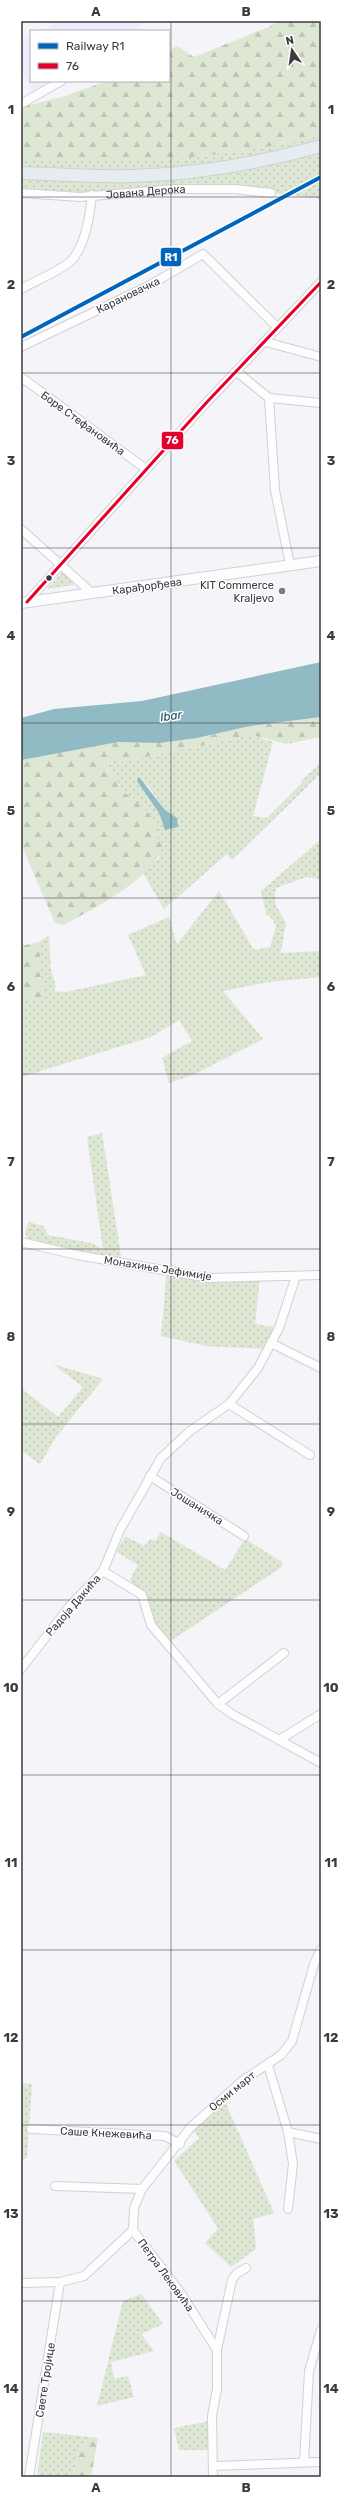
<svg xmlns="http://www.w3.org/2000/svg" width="342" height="2498" viewBox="0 0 342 2498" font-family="Rubik,sans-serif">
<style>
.built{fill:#eeedfb}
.green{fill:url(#green-dots);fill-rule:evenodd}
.forest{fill:url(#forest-firs)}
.water{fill:#91bbc4}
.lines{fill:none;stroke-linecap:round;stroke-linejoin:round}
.minor-casing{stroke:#d1d0d6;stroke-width:10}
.tertiary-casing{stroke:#d1d0d6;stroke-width:12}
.primary-casing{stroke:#d0d0d3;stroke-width:14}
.minor{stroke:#fdfdfe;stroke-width:8}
.tertiary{stroke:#fdfdfe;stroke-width:10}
.primary{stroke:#e6edf1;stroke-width:12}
.bus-1-casing{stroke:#fff;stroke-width:6}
.bus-1{stroke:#e4002b;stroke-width:3}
.rail-1-casing{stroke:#fff;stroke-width:7}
.rail-1{stroke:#0065bd;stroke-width:4}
.grid{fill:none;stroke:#3b3a41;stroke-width:1;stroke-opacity:0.55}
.bus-dot{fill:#3b3a41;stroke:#fff;stroke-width:1.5}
.poi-dot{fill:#7c7b81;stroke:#fff;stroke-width:1.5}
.labels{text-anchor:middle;stroke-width:3;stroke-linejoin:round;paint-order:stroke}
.street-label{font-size:11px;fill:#3b3a41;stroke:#fff}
.poi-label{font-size:11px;fill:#3b3a41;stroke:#fff;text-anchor:end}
.water-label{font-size:12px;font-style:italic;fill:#124952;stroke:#fff}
.line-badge{stroke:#fff;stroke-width:1.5}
.badge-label{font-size:11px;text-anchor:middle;font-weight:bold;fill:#fff}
.neatline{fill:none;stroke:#3b3a41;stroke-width:1.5}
.grid-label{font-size:13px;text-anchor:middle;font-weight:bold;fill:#3b3a41}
</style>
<defs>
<pattern id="green-dots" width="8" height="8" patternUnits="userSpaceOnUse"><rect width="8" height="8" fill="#dee6d4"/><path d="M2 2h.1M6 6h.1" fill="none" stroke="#bfc6b7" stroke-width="1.8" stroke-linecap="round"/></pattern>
<pattern id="forest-firs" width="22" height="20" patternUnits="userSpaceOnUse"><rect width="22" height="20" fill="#dee6d4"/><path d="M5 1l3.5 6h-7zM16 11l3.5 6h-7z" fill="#bfc6b7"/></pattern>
</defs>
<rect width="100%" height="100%" fill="#f4f4f9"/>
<g class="built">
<polygon points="52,21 139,21 141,31 40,31 53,25"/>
<polygon points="31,35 31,81 74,81 36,99 21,69 21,40"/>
</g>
<g class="green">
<path d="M 321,135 L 321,175 L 296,190 L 321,177 L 321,199 L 234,189 L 80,197 L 21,193 L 21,158 C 122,165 223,160 321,135 Z"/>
<polygon points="62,573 68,576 74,585 47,589"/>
<path d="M 252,735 L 273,742 L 253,816 L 267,818 L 303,782 L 301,781 L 321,763 L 321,773 L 232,860 L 227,854 L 164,909 L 143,873 L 160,857 L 155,834 L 155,820 L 135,799 L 123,792 L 107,765 ZM 137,781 L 148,786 L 165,810 L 165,830 L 159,813 Z"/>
<path d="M 321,839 L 321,879 L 307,877 L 276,888 C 272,909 280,907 286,924 C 283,934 284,943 280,953 L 321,951 L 321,977 L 269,982 L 223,991 L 263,1039 L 195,1074 L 169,1083 L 162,1058 L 192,1041 L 179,1020 L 151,1037 L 21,1077 L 21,1006 L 43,996 L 39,942 L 49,935 L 51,970 L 56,987 L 54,991 L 65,992 L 146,975 L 128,935 L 169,917 L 177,944 L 219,891 L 254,950 L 270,947 L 276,927 L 273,920 L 266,914 L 261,891 Z"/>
<polygon points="102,1133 122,1263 28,1242 25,1232 29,1222 43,1226 48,1235 91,1243 103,1249 87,1137"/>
<polygon points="167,1271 209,1278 260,1277 255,1324 279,1328 268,1349 206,1346 161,1336"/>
<polygon points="53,1364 103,1379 56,1437 40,1464 21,1450 21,1388 58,1417 83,1387"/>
<polygon points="161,1532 225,1570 245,1539 282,1562 282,1567 166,1644 151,1625 142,1595 130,1580 138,1565 117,1552 125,1536 144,1546 150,1539 155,1541"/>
<polygon points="21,2083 32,2084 27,2158 21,2159"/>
<polygon points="223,2097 274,2213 253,2219 256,2249 231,2267 205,2243 218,2228 174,2161 199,2138 191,2127"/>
<polygon points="141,2294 163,2324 141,2334 154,2351 111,2362 114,2379 128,2376 134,2397 97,2406 123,2301"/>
<polygon points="210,2421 209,2450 179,2450 174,2428"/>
<path d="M 43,2432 L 89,2437 C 83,2443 77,2449 76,2459 C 74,2466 77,2470 72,2477 L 37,2477 Z"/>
</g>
<g class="forest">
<path d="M 276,21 L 321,21 L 321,135 C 223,160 122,165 21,158 L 21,107 L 62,97 L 107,81 L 169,81 L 169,50 L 177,46 L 194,57 L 271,26 Z"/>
<path d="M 321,717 L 321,737 L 286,744 L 252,735 L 107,765 L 123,792 L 135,799 L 155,820 L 155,834 L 163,847 C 152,879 93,909 64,925 L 55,923 L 21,844 L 21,759 L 118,742 L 159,743 L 197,738 L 250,726 Z"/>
<polygon points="39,942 43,996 21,1006 21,946"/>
<path d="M 89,2437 L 98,2438 L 91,2477 L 72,2477 C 77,2470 74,2466 76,2459 C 77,2449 83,2443 89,2437 Z"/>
</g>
<g class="water">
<polygon points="321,662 321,717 250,726 197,738 159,743 118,742 21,760 21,718 54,709 142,701"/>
<polygon points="139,777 165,810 177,818 178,827 165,830 159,813 137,781"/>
</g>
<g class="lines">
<g class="minor-casing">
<g id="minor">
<polyline points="21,104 61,81"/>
<path id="s1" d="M 21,193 L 80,197 L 175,189 L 234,189 L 271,193"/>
<path d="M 21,289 C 33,282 64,269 72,260 C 86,244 90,215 92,195"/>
<polyline points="266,342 321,357"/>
<polyline points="21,347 150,285 203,254 278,328"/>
<polyline points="237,372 269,398 275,490 290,565"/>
<polyline points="21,377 146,469"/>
<polyline points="269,398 321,403"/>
<polyline points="21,529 92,593"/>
<polyline points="27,602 207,402 321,282"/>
<polyline points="21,1242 77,1255 209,1278 321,1275"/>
<polyline points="271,1343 321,1368"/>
<polyline points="229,1404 310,1455"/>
<polyline points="150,1476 244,1536"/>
<polyline points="103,1571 142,1595 151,1625 218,1704 232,1714 321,1763"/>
<polyline points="21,1669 69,1607 103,1571 120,1530 161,1458 190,1431 229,1404 258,1368 279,1328 296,1276"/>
<polyline points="218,1704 284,1653"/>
<polyline points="279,1740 321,1714"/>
<polyline points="268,2065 288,2132 293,2164 288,2209"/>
<polyline points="31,2129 165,2136 180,2144"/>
<polyline points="288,2132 321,2139"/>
<polyline points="55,2186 142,2189"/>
<polyline points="133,2230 134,2208 142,2189 191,2127 242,2081 281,2055 292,2041 314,1964 321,1949"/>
<polyline points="133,2230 180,2292 217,2350 217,2389 212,2416 213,2477"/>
<polyline points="21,2283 60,2282 84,2276 133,2230"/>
<polyline points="217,2350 232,2280 236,2274 246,2268"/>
<polyline points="304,2462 309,2371 321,2330"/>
<polyline points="213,2466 321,2462"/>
<polyline points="29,2477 60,2282"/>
</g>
</g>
<g class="tertiary-casing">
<polyline id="tertiary" points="21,603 321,561"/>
</g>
<g class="primary-casing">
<path id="primary" d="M 21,173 C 59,174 97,177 134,176 C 197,174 260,163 321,146"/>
</g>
<use href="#minor" class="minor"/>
<use href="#tertiary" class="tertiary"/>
<use href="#primary" class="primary"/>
<g class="bus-1-casing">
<polyline id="bus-1" points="27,602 207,402 321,282"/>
</g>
<use href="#bus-1" class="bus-1"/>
<g class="rail-1-casing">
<polyline id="rail-1" points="21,337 321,177"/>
</g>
<use href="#rail-1" class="rail-1"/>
</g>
<path class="grid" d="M 171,21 L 171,2477M 21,197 L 321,197M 21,373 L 321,373M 21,548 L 321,548M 21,723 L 321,723M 21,898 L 321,898M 21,1074 L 321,1074M 21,1249 L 321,1249M 21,1424 L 321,1424M 21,1600 L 321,1600M 21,1775 L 321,1775M 21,1950 L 321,1950M 21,2125 L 321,2125M 21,2301 L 321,2301"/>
<circle class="bus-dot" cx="49" cy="578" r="3.5"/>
<circle class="poi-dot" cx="282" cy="591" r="4"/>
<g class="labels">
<g class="street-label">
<text dy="4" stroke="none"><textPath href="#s1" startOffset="125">Јована Дерока</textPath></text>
<text transform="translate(128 295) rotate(-26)" y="4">Карановачка</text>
<text transform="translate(83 423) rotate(36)" y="4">Боре Стефановића</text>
<text transform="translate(147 586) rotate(-8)" y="4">Карађорђева</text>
<text transform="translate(158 1268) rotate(9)" y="4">Монахиње Јефимије</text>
<text transform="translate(197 1506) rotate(32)" y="4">Јошаничка</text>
<text transform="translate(73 1605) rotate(-49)" y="4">Радоја Дакића</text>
<text transform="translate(232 2091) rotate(-39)" y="4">Осми март</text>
<text transform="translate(106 2133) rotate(3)" y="4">Саше Кнежевића</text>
<text transform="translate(166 2275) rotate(54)" y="4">Петра Лековића</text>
<text transform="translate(45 2380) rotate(-81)" y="4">Свете Тројице</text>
</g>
<g class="poi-label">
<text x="274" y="589">KIT Commerce<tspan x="274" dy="13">Kraljevo</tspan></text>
</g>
<g class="water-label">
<text transform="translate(171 716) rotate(-8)" y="4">Ibar</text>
</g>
</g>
<g class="line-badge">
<rect x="160" y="247" width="22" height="20" rx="4" fill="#0065bd"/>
<rect x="161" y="431" width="23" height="19" rx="4" fill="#e4002b"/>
</g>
<g class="badge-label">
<text x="171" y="261">R1</text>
<text x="172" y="444">76</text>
</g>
<rect width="342" height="2498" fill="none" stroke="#ffffff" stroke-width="44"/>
<rect x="30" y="30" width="140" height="52" fill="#ffffff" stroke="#b1b0b3"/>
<rect x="38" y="43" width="20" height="6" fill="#0065bd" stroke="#b1b0b3"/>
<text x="66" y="50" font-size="12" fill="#3b3a41">Railway R1</text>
<rect x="38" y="63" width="20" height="6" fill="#e4002b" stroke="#b1b0b3"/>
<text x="66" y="70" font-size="12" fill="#3b3a41">76</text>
<g transform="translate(292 50) rotate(347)" stroke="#ffffff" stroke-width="3" paint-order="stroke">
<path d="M0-3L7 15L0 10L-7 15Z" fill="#3b3a41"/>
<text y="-6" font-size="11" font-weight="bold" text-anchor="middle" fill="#3b3a41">N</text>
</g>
<rect x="22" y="22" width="298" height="2454" class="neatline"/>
<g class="grid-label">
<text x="96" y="16">A</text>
<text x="246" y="16">B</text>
<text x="11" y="114">1</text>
<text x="331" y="114">1</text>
<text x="11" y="289">2</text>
<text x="331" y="289">2</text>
<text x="11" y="465">3</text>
<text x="331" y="465">3</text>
<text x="11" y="640">4</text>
<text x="331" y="640">4</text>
<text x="11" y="815">5</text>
<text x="331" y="815">5</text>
<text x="11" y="991">6</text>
<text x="331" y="991">6</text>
<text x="11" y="1166">7</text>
<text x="331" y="1166">7</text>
<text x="11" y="1341">8</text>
<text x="331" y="1341">8</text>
<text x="11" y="1516">9</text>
<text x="331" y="1516">9</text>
<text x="11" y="1692">10</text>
<text x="331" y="1692">10</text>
<text x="11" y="1867">11</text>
<text x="331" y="1867">11</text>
<text x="11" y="2042">12</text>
<text x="331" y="2042">12</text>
<text x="11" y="2218">13</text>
<text x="331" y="2218">13</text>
<text x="11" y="2393">14</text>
<text x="331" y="2393">14</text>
<text x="96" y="2492">A</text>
<text x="246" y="2492">B</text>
</g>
</svg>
